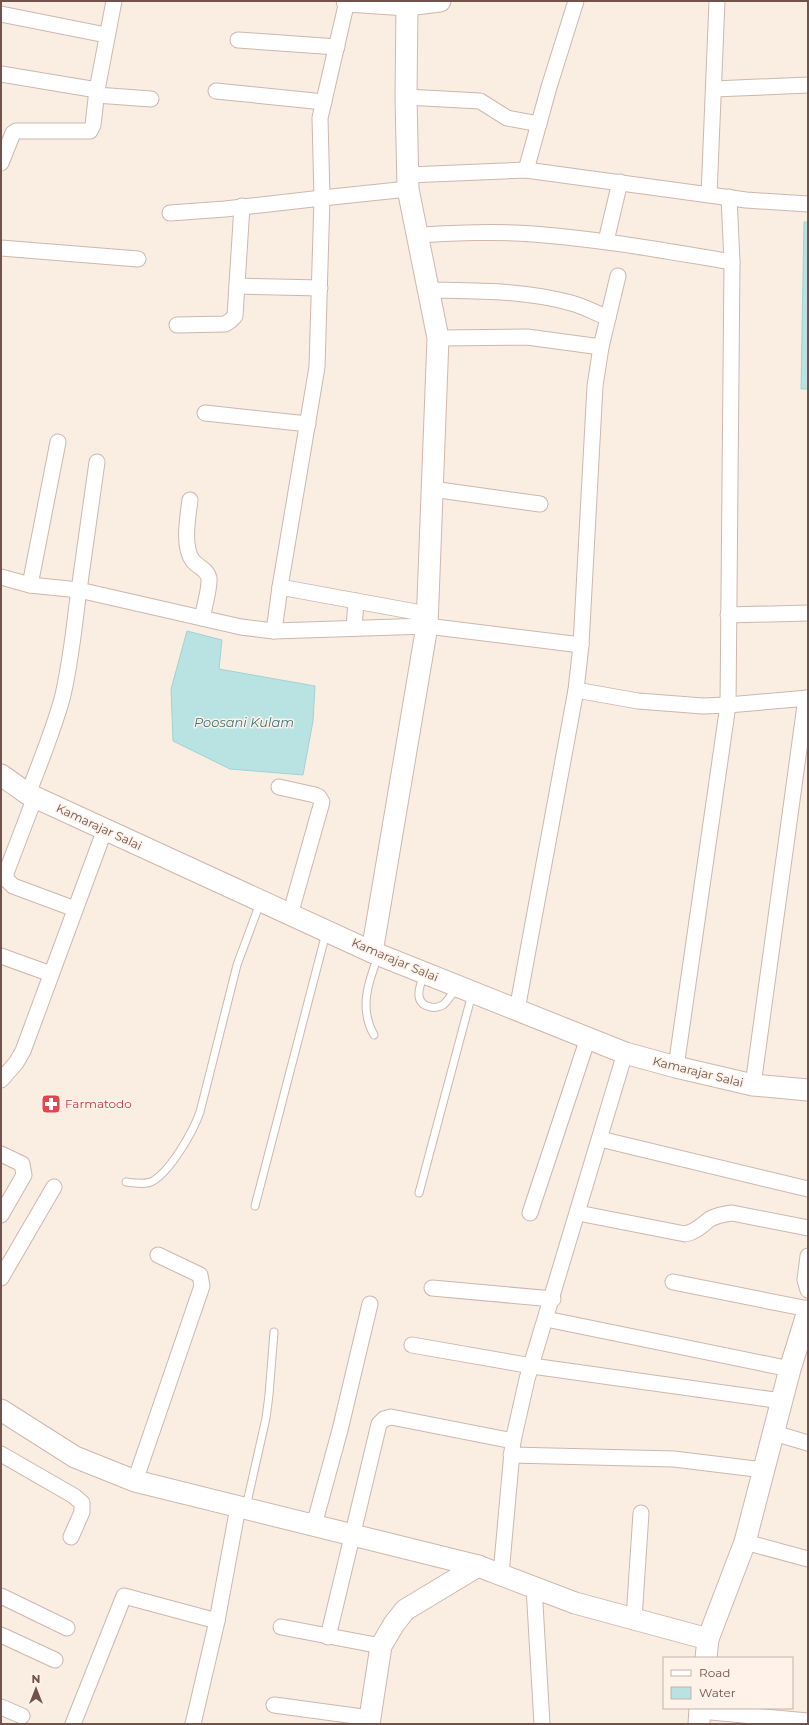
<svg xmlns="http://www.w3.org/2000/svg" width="809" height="1725" viewBox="0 0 809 1725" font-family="Montserrat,sans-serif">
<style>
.water{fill:#b9e2e2;stroke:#a0d3d3}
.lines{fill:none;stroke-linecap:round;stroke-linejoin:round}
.lane-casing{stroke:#cdb7ad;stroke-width:9}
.street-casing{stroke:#cdb7ad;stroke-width:17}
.secondary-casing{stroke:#d0b6ab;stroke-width:23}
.lane{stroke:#fff;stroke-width:7}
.street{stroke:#fff;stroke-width:15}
.secondary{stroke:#fff;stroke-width:21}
.labels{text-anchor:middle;stroke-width:3;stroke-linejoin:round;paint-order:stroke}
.street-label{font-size:12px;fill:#71534b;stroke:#fef2e9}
.health-label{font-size:12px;fill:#be3a42;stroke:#fef2e9;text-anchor:start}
.water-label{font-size:13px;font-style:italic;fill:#407576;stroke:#fef2e9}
</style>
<rect width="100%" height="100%" fill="#faeee3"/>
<g class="water">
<polygon points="804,222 808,222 808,389 801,389"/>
<polygon points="187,631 222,640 219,669 315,686 313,721 303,775 230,769 173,741 171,689"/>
</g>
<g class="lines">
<g class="lane-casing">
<g id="lane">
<path d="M 424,974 C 419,987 413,1004 431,1007 C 435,1008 439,1007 443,1005 C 448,1001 452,993 457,988"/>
<path d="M 374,1035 C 359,1009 368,982 378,957"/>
<path d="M 126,1182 C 134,1183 146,1185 153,1181 C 171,1170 193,1132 200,1112 L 237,965 L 260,903"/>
<polyline points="419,1193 472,994"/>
<polyline points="255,1206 326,933"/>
<polyline points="246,1507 266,1418 269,1395 274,1332"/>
</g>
</g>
<g class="street-casing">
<g id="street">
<polyline points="347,1 320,118 322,198 408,189"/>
<polyline points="1,14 106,35"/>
<polyline points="238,40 337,47"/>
<polyline points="1,74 97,90"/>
<polyline points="714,89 808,85"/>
<polyline points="216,91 324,102"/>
<polyline points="96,95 151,99"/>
<polyline points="406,97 480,101 507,118 539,124"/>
<polyline points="1,163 13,133 16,131 90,131 93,125 97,90 114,1"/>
<polyline points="526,170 549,87 576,1"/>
<polyline points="408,175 526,170 746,200 808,204"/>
<polyline points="709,195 717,1"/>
<polyline points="170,213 225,209 322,198 317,367 280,587 427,614"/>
<path d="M 418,235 C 456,233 495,231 533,234 C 600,239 666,251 732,262"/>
<polyline points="606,241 620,182"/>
<polyline points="1,248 138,259"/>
<polyline points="237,286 320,288"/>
<path d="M 429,290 C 477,291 524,290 571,303 C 583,306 596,313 608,318"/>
<polyline points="177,325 225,324 230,321 235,316 242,206"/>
<polyline points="438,338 527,337 601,347"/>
<polyline points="205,413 308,424"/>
<polyline points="97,462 79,590 241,627 274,631 427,626 581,645"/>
<polyline points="432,489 540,504"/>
<path d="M 190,500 C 188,516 182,547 193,561 C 199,568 207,569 209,578 C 210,588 204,608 202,618"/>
<path d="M 1,577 L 30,585 L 79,590 C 74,626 71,663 62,699 C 53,731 40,763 28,794"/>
<polyline points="30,585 58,442"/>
<polyline points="728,615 808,613"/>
<polyline points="354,628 356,601"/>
<polyline points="274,631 280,587"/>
<polyline points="576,690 638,701 703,706 728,705 808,698"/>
<polyline points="279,787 315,795 319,797 322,802 290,915"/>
<polyline points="35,797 6,873 6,879 13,886 75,909"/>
<polyline points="1,956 51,974"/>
<polyline points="517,1010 576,690 581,645 595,386 601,347 618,276"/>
<polyline points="676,1067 728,705 732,262 729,197"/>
<polyline points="1,1080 16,1063 23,1051 105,829"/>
<polyline points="753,1085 806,698"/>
<polyline points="600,1139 808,1189"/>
<polyline points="1,1154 22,1164 24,1175 1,1215"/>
<polyline points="530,1213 588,1038"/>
<path d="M 578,1213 L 685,1234 C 696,1232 702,1225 710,1219 C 717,1215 724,1214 732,1213 L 808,1228"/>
<polyline points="808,1256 805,1280 808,1290"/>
<polyline points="1,1278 54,1187"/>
<polyline points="673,1282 808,1309"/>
<polyline points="432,1288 553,1299"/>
<polyline points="546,1319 790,1369"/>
<polyline points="412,1345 532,1366 782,1401"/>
<polyline points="774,1433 808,1443"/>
<polyline points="1,1454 74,1496 82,1503 82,1512 71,1537"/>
<polyline points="511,1455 674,1459 764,1470"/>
<polyline points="135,1481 202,1286 200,1275 158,1255"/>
<polyline points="314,1525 340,1430 370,1304"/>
<polyline points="745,1542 808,1559"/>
<polyline points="501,1574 513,1441 527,1379 625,1053"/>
<polyline points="534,1587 542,1724"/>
<polyline points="1,1596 67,1628"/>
<polyline points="634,1619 641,1513"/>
<polyline points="281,1627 381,1646"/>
<polyline points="1,1635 55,1660"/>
<polyline points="328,1637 379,1424 384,1419 391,1417 513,1441"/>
<polyline points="274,1705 370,1718"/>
<polyline points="1,1707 22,1716"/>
<polyline points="700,1711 808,1721"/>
<polyline points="73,1724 124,1596 217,1621"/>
<polyline points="193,1724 217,1621 238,1507"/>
</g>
</g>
<g class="secondary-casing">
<g id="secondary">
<polyline points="347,1 407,5 440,1"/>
<polyline points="1,775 28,794 372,952 625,1053 676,1067 753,1085 808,1090"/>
<polyline points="372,952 427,626 438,338 408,189 406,97 407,5"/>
<polyline points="1,1410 75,1457 135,1481 478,1566 575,1603 708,1639"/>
<polyline points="706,1658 708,1639 745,1542 790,1369 808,1311"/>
<polyline points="369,1724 381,1646 394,1624 405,1610 478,1566"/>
<polyline points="699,1724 700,1708"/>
</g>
</g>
<use href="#lane" class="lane"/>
<use href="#street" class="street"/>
<use href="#secondary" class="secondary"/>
</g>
<defs>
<g id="pharmacy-square" transform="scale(1)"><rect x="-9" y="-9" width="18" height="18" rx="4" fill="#e0444e" stroke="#fef2e9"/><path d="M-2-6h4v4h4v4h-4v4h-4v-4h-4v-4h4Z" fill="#fff"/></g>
</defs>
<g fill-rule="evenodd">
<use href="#pharmacy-square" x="51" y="1104"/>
</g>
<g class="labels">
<g class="street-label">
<text transform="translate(99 827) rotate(25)" y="4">Kamarajar Salai</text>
<text transform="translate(395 960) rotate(23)" y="4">Kamarajar Salai</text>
<text transform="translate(698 1072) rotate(14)" y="4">Kamarajar Salai</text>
</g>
<g class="health-label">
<text x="65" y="1108">Farmatodo</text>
</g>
<g class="water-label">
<text x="244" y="727">Poosani Kulam</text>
</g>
</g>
<rect width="809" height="1725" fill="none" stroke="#71534b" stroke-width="4"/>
<rect x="663" y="1657" width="130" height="52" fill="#fef2e9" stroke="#c6b2aa"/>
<rect x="671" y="1670" width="20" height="6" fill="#ffffff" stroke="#c6b2aa"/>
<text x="699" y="1677" font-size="12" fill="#71534b">Road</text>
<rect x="671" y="1687" width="20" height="12" fill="#b9e2e2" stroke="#c6b2aa"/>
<text x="699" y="1697" font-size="12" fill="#71534b">Water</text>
<g transform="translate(36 1689)" stroke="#fef2e9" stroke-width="3" paint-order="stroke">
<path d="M0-3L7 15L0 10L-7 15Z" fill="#71534b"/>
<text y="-6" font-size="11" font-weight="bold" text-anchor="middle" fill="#71534b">N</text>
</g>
</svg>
